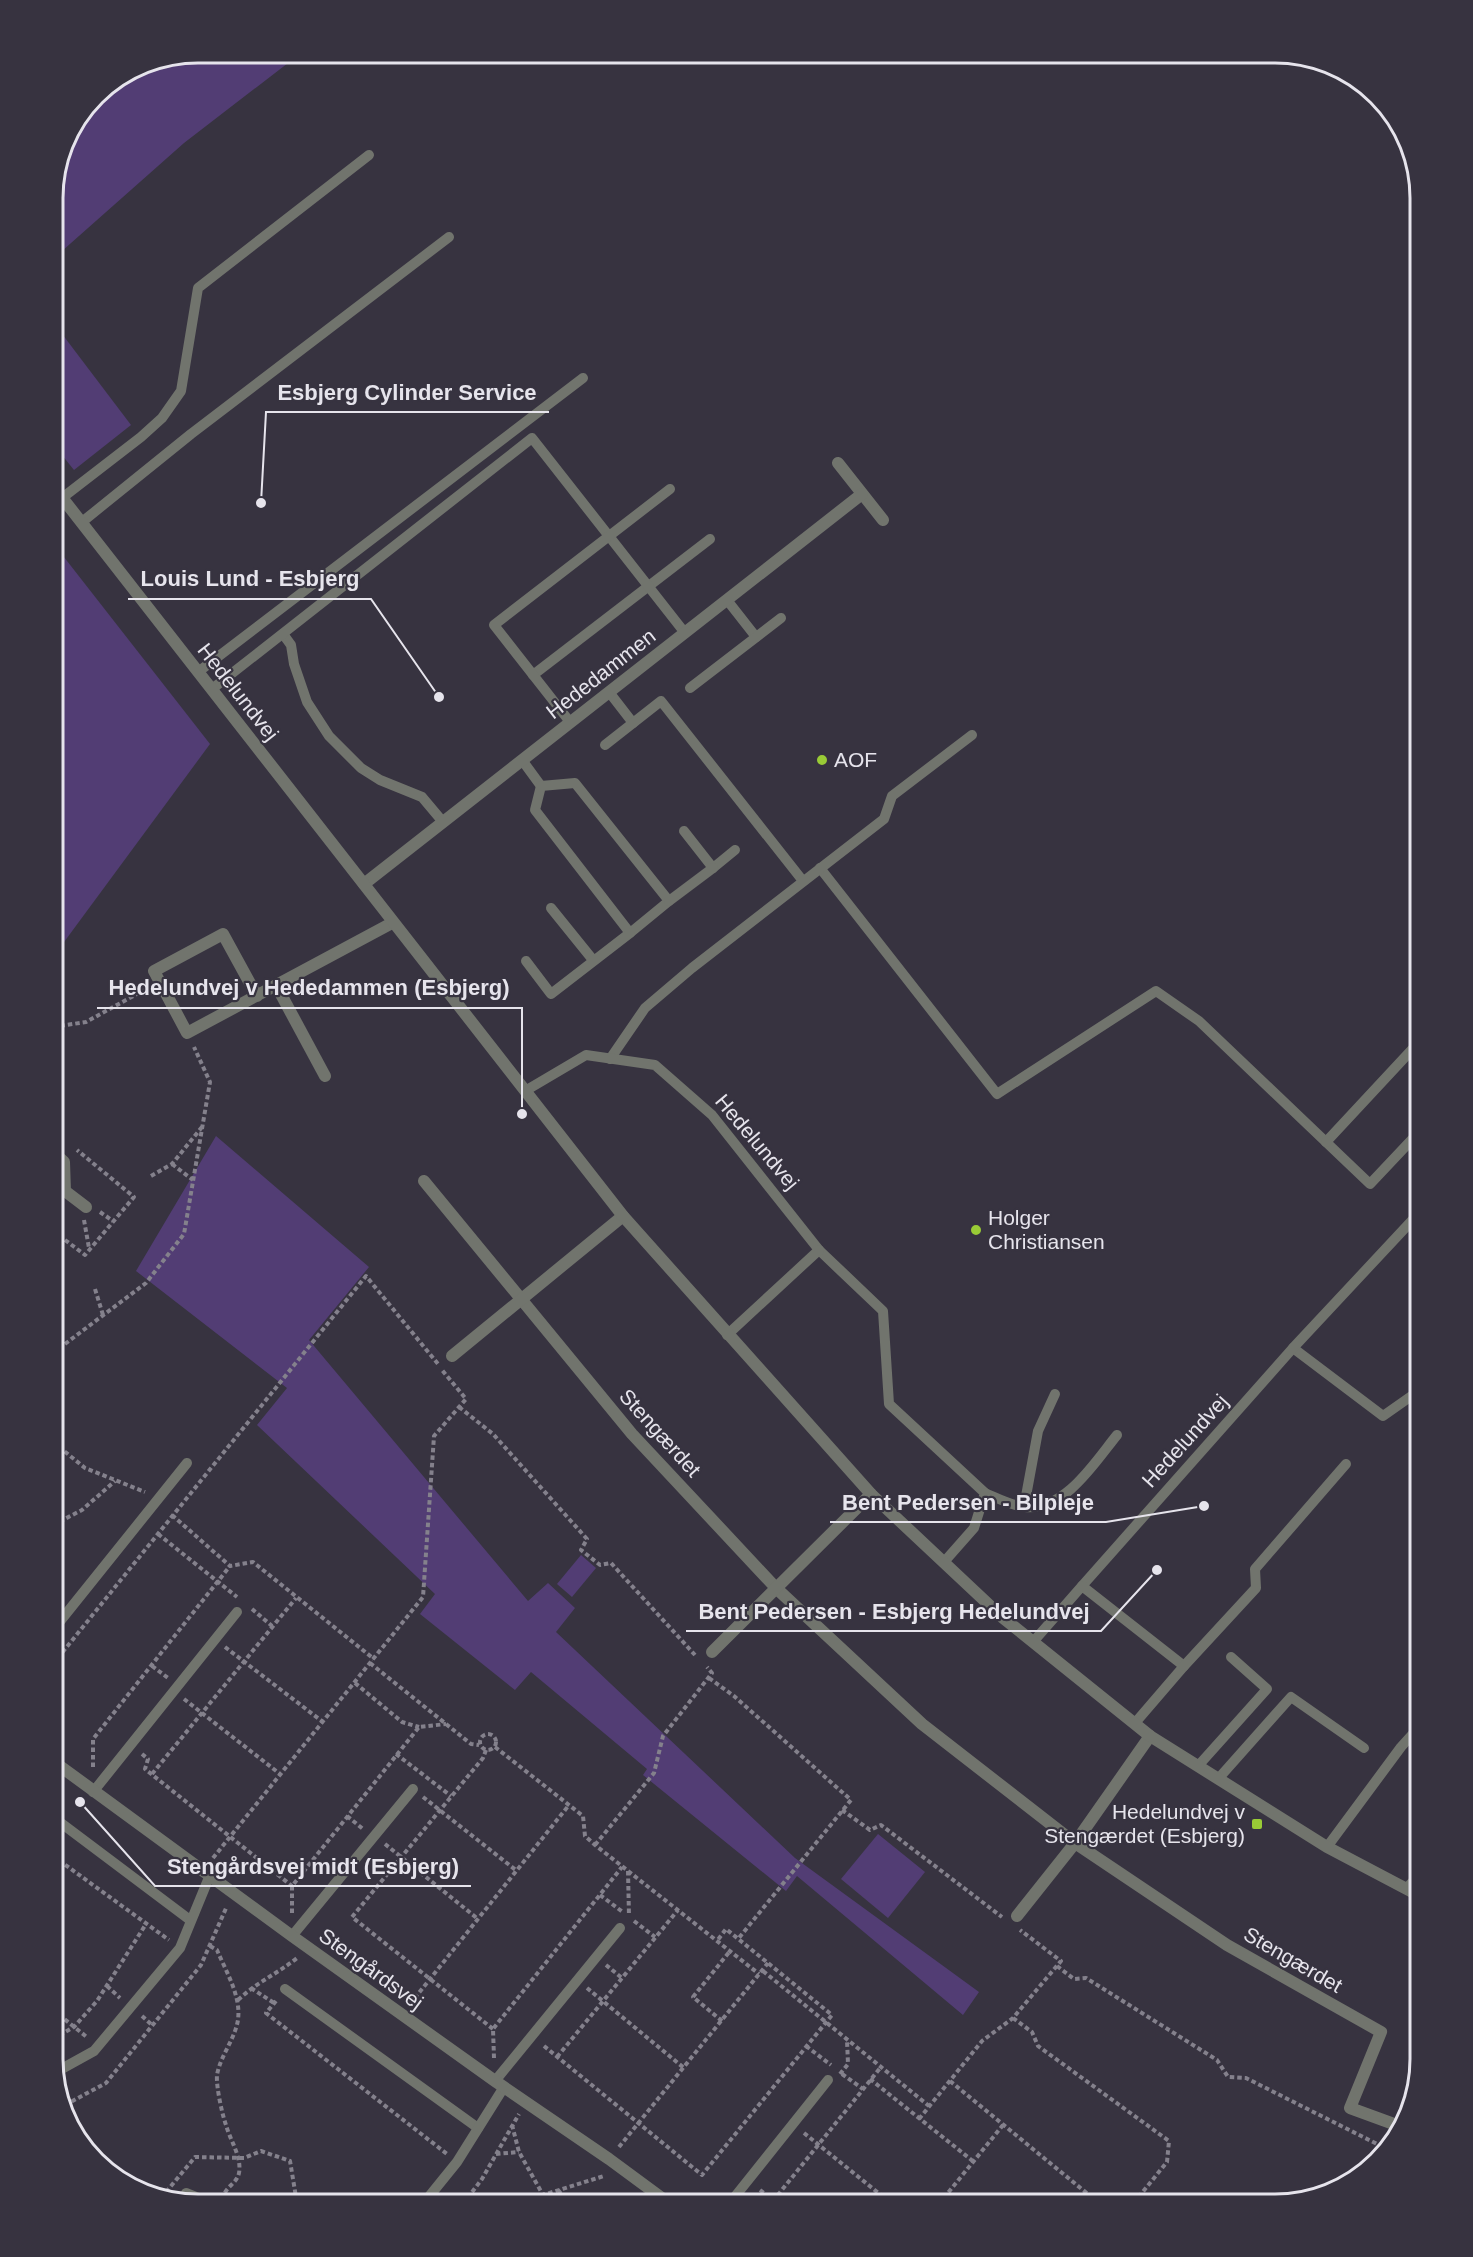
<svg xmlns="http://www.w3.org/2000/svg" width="1473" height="2257" viewBox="0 0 1473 2257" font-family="Helvetica,sans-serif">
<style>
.green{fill:#523d74}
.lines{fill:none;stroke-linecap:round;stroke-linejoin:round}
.path{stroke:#84818c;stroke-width:4;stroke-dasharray:4.5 3;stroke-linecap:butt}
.service{stroke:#71746d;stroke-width:10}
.minor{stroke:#71746d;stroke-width:12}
.tertiary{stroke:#71746d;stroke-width:12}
.poi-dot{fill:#99cb36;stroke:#373340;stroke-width:2}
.labels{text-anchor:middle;stroke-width:4.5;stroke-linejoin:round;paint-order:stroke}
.street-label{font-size:21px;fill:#e6e4ec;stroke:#373340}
.poi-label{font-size:21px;fill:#e6e4ec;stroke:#373340;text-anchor:start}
.rim{fill:none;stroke:#e6e4ec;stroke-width:3}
.leader{fill:none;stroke:#e6e4ec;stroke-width:2}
.callout-dot{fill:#e6e4ec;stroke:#373340;stroke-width:2}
.callout-label{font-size:22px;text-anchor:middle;font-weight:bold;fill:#e6e4ec;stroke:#373340;stroke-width:4.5;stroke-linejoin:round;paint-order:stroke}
</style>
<rect width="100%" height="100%" fill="#373340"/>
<g class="green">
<polygon points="198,53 301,53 184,143 53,259 53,189 64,142 95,95 142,63"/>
<polygon points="53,322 131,425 74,470 53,444"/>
<polygon points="53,543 210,744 53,957"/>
<polygon points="216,1136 369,1267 309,1340 528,1601 548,1583 575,1608 556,1632 795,1858 979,1992 963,2015 797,1876 786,1891 643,1775 647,1769 531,1672 515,1690 420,1614 435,1594 257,1425 287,1388 136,1271"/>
<polygon points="581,1555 596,1568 572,1597 557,1584"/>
<polygon points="878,1834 925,1872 888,1918 841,1879"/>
</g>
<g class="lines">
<g class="path">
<polyline points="53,1027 86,1022 146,989"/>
<polyline points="172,1164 193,1180"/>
<polyline points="151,1176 172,1164 202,1127"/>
<polyline points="100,1212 113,1221"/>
<polyline points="84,1220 89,1248"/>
<polyline points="53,1231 85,1255 134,1197 77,1150"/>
<polyline points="95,1289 103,1315"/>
<polyline points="53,1353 146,1283 184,1234 210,1082 194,1047"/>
<polyline points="459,1407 493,1434 587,1539 581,1550 600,1565 611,1563 695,1655"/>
<polyline points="53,1442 85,1468 145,1492"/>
<polyline points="172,1515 230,1566 253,1562 374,1659"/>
<polyline points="53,1525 82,1510 115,1481"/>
<polyline points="158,1534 237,1597"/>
<polyline points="252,1609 272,1626"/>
<polyline points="225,1647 323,1722"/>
<polyline points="370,1663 471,1744 479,1745"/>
<polyline points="53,1664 366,1276 438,1364"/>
<polyline points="152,1666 168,1678"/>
<polyline points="709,1678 734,1696 851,1800 738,1939"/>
<polyline points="355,1683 402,1722 419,1727"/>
<polyline points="184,1699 280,1774"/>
<circle cx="488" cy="1742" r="8"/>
<polyline points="495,1747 583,1816 585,1836 595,1845 759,1974"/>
<polyline points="486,1750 483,1758 352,1917 493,2029"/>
<polyline points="142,1754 148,1759 145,1769 292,1886"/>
<polyline points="396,1754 451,1796"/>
<polyline points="93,1767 93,1739 230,1566"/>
<polyline points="152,1774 296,1598"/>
<polyline points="423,1797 517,1871"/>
<polyline points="842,1810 870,1830 881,1825 1002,1917"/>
<polyline points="347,1816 363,1829"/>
<polyline points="385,1844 478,1919"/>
<polyline points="595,1845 654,1773 663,1736 712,1673 707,1667"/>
<polyline points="53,1856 169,1940"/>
<polyline points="213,1858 423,1597 434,1436 466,1399 442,1370"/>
<polyline points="628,1871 629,1916"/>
<polyline points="600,1895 624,1913"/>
<polyline points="292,1913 292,1886 419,1727 446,1724"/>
<polyline points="634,1921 655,1937"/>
<path d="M 210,1946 L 217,1950 C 227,1974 245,2002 236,2028 C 231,2044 220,2058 217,2075 C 216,2086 222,2114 226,2125 C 230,2140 242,2157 239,2173 C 237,2183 227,2186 224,2195"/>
<polyline points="606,1965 622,1978"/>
<polyline points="1057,1966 1074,1979 1086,1978 1217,2060 1228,2077 1246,2078 1385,2148"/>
<polyline points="763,1971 929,2106"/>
<polyline points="107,1986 120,1998"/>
<polyline points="251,1988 274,2003"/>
<polyline points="587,1988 684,2068"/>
<path d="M 238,2000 C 257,1982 277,1974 297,1958"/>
<polyline points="276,2001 266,2013 447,2154"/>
<polyline points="410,2004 569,1805"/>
<polyline points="53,2010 88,2038"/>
<polyline points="142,2016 153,2026"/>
<polyline points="1013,2018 1032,2032 1038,2046 1169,2141 1167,2162 1133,2204"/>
<polyline points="722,2021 693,1997 730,1951"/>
<polyline points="53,2039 74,2027 97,2001 146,1924"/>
<polyline points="544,2046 702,2175 832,2015 726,1929 717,1941"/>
<polyline points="806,2046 831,2065"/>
<polyline points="557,2057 678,1910"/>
<polyline points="494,2058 493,2029 622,1867"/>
<polyline points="840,2074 848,2064 847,2040"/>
<polyline points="842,2074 863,2089"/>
<polyline points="870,2079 974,2162"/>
<polyline points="950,2081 1100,2204"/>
<polyline points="65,2105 106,2083 201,1965 227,1906"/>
<polyline points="919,2119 982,2041 1013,2018 1061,1961 1020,1930"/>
<polyline points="512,2125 519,2152 543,2195"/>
<polyline points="71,2130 72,2132"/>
<polyline points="804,2133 892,2204"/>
<polyline points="619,2147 768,1963"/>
<polyline points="496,2154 519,2152"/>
<polyline points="558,2190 569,2204"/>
<polyline points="760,2190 778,2204"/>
<polyline points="159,2195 167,2191 195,2157 244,2158 261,2151 290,2161 296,2197 348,2203 396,2198 403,2204"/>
<polyline points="773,2201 881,2067"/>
<polyline points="463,2204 482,2179 519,2114"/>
<polyline points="540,2204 543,2195 604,2176"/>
<polyline points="939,2204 1003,2125"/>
</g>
<g class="service">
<polyline points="62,498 141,437 162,418 181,391 198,288 369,155"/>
<polyline points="82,522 191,434 449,237"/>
<polyline points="727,600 756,637"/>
<polyline points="283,634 291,645 294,664 307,702 329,736 361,768 380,780 422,797 443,822"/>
<polyline points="198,672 583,378"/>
<polyline points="533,675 710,539"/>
<polyline points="690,688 781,618"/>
<polyline points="212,689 532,438 685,633"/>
<polyline points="609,692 633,723"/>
<polyline points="570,722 494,625 670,489"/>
<polyline points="605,745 661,701 803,881"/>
<polyline points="522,760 541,786"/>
<polygon points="575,783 669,901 630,933 535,810 541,786"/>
<polyline points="684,831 713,868 735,850"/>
<polyline points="820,868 997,1094 1156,991 1199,1021 1370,1184 1420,1131"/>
<polyline points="669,901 713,868"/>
<polyline points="551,908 593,960"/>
<polyline points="526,961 551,994 630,933"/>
<polyline points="610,1059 645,1008 692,968 884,819 892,796 972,735"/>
<polyline points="525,1091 586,1055 655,1065 712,1115 819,1250 883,1311 889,1404 985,1493 974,1528 944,1562"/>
<polyline points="1326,1142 1420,1041"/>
<polyline points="727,1335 819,1250"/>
<polyline points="1293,1348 1383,1416 1420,1390"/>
<path d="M 985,1493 C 997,1498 1012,1506 1025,1507 C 1065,1511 1095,1462 1117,1435"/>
<polyline points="1024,1507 1038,1431 1055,1394"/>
<polyline points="1082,1586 1293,1348 1420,1212"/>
<polyline points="53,1630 187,1463"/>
<polyline points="1033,1642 1082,1586 1184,1666 1135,1723"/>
<polyline points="1184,1666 1256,1588 1255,1569 1346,1464"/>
<polyline points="1198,1766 1267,1689 1231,1657"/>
<polyline points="1218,1779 1291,1697 1364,1748"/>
<polyline points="93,1792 237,1612"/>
<polyline points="53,1817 190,1920"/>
<polyline points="1327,1847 1401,1747 1420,1726"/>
<polyline points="1406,1889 1420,1874"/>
<polyline points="292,1936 413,1789"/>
<polyline points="285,1989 478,2128"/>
<polyline points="56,2072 94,2051 180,1948 210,1875"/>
<polyline points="495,2081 620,1928"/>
<polyline points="186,2193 213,2204"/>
<polyline points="423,2204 457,2162 504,2087"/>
<polyline points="729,2204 828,2080"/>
</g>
<g class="minor">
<polyline points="838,463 883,520"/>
<polyline points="364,884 862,494"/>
<polyline points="276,985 325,1076"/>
<polyline points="257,996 223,934 154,971 187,1033 392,923"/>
<polyline points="53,1152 64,1162 65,1191 86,1207"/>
<polyline points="424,1181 632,1434 776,1588 922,1724 1075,1843 1227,1945 1381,2032 1350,2108 1402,2127"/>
<polyline points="452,1356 623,1216"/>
<polyline points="712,1652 871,1494"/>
<polyline points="53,1761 292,1936 495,2081 609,2159 670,2204"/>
<polyline points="1017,1916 1075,1843 1150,1736"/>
</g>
<polyline class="tertiary" points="53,486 623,1216 871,1494 1002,1617 1150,1736 1327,1847 1420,1896"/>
</g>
<g class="poi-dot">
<circle cx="822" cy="760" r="6"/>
<circle cx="976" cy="1230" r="6"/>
<rect x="1251" y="1818" width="12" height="12" rx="3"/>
</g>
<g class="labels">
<g class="street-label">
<text transform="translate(601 674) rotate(-38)" y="7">Hededammen</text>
<text transform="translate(238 692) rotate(52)" y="7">Hedelundvej</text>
<text transform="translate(757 1142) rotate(50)" y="7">Hedelundvej</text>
<text transform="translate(660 1433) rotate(48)" y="7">Stengærdet</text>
<text transform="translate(1185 1441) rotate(-48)" y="7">Hedelundvej</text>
<text transform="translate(1293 1960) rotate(30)" y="7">Stengærdet</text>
<text transform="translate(371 1969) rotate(36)" y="7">Stengårdsvej</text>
</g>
<g class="poi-label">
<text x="834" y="767">AOF</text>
<text x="988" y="1225">Holger<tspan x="988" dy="24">Christiansen</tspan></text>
<text x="1245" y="1819" text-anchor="end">Hedelundvej v<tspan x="1245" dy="24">Stengærdet (Esbjerg)</tspan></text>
</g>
</g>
<path d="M0 0H1473V2257H0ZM198 63H1275A135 135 0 0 1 1410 198V2059A135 135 0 0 1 1275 2194H198A135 135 0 0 1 63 2059V198A135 135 0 0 1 198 63Z" fill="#373340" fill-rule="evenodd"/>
<path class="rim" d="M198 63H1275A135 135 0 0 1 1410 198V2059A135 135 0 0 1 1275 2194H198A135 135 0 0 1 63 2059V198A135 135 0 0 1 198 63Z"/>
<path class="leader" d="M261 503L266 412H549M439 697L371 599H128M522 1114L522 1008H97M1204 1506L1106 1522H830M1157 1570L1101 1631H686M80 1802L155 1886H471"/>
<g class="callout-dot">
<circle cx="261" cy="503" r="6"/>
<circle cx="439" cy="697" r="6"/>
<circle cx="522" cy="1114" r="6"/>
<circle cx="1204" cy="1506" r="6"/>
<circle cx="1157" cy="1570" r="6"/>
<circle cx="80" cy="1802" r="6"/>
</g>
<g class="callout-label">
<text x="407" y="400">Esbjerg Cylinder Service</text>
<text x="250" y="586">Louis Lund - Esbjerg</text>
<text x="309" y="995">Hedelundvej v Hededammen (Esbjerg)</text>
<text x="968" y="1510">Bent Pedersen - Bilpleje</text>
<text x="894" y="1619">Bent Pedersen - Esbjerg Hedelundvej</text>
<text x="313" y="1874">Stengårdsvej midt (Esbjerg)</text>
</g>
</svg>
